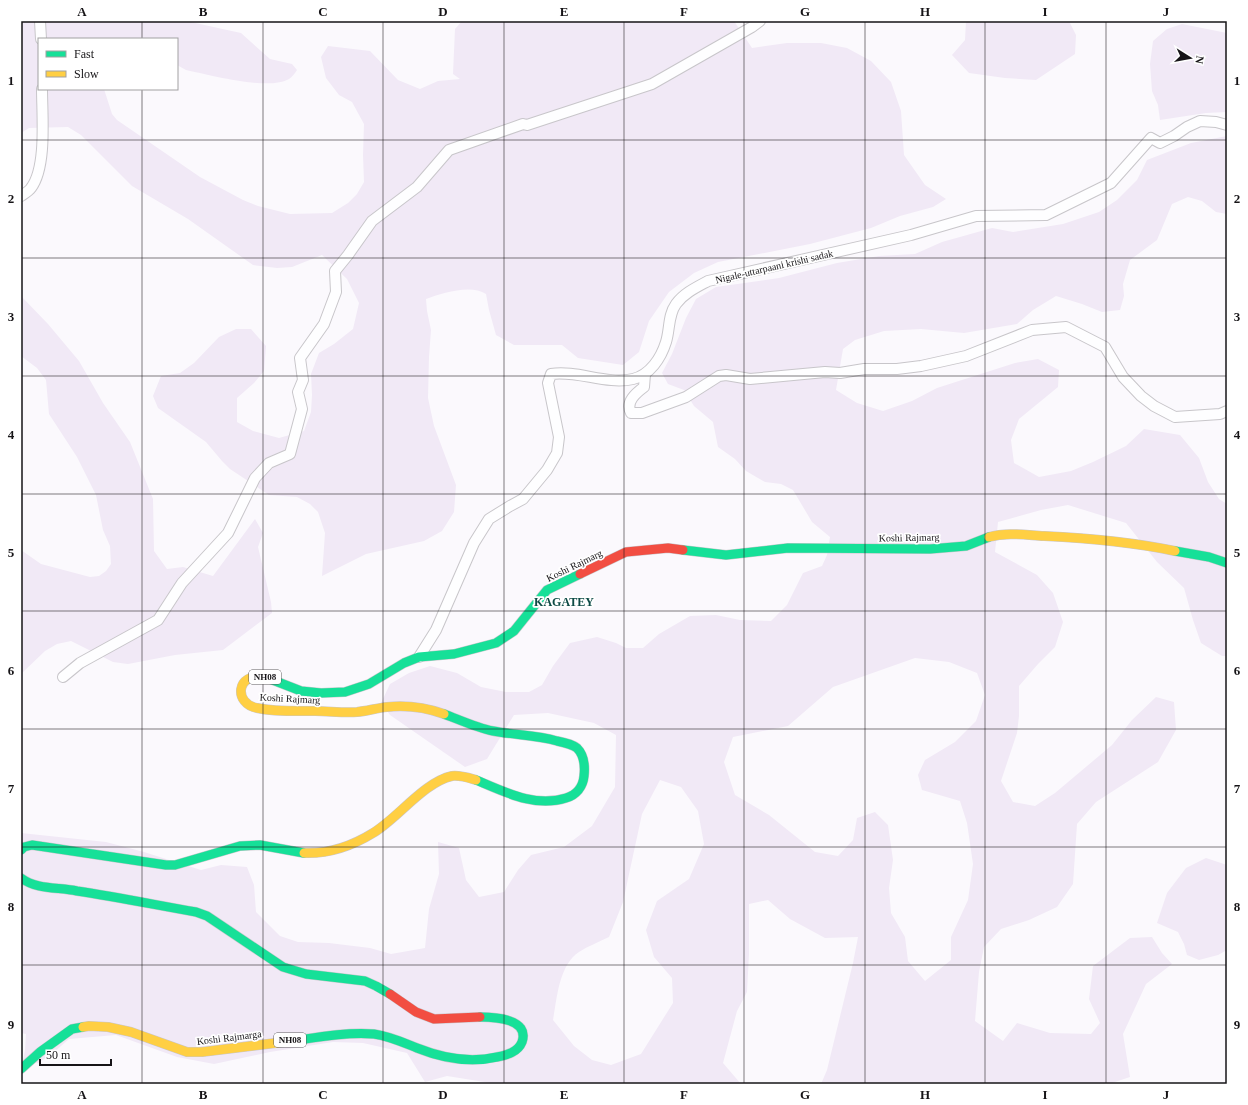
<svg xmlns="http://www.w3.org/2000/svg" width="1248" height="1105" viewBox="0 0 1248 1105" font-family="'Times New Roman',serif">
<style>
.green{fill:#f1e9f6;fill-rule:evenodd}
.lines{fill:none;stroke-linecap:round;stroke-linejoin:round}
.street-casing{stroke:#c8c6ca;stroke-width:12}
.fast-casing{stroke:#c8c6ca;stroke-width:10}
.slow-casing{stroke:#c8c6ca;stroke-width:10}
.jam-casing{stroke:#c8c6ca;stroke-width:10}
.street{stroke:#fefeff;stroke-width:10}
.fast{stroke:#16e098;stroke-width:9}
.slow{stroke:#ffcf43;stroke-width:9}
.jam{stroke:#f24e42;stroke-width:9}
.grid{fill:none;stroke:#161417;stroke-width:1;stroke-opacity:0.55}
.labels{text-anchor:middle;stroke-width:3.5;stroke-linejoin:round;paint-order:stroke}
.shield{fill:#fff;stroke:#5c5a5d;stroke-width:1}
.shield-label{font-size:9px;font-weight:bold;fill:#161417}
.street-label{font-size:10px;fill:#161417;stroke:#fff}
.quarter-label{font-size:12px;font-weight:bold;fill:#0d4b45;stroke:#fff}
.neatline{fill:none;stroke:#161417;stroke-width:1.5}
.grid-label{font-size:13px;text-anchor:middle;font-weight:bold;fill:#161417}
</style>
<rect width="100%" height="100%" fill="#fbf9fd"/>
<g class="green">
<path d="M 21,21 L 186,21 L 241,33 L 270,59 L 292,64 L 297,70 C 295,73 292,77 289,79 C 269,91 210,75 186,70 L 177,65 L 177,39 L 39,39 L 39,89 L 104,89 L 112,114 L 117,120 L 200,177 L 243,200 L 258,206 L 290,214 L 332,213 L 348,203 L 357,194 L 364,182 L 363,155 L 364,124 L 352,102 L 339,95 L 326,78 L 321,57 L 328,46 L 370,51 L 398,80 L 420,89 L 438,81 L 460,79 L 453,74 L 455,29 L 462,21 L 734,21 L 752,48 L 787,43 L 821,43 L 847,48 L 871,61 L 891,82 L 901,111 L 904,155 L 925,185 L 946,199 L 933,207 L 900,216 L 871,228 L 810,244 L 718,262 L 694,273 L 669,292 L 649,321 L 639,352 L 623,365 L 578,358 L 562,345 L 514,345 L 496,335 L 489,310 L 486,294 C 471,284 442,293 426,299 L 427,311 L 431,330 L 429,357 L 428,398 L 434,426 L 456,485 L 454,512 L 442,531 L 424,541 L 366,554 L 322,576 L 325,533 L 318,512 L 310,504 L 297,497 L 269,495 L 230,469 L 222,461 L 206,442 L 158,408 L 153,396 L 161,376 L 180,373 L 194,363 L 219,337 L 236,329 L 251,329 L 266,346 L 264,371 L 254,383 L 237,398 L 237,422 L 253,431 L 279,438 L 304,431 L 311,412 L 312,395 L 311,374 L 319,353 L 334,344 L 353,329 L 359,303 L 347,279 L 322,255 L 292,267 L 277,268 L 253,265 L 188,219 L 132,186 L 81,135 L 68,127 L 29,128 L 21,133 Z"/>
<polygon points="966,21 1069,21 1076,35 1075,54 1036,80 1005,78 969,73 952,55 965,40"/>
<polygon points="1182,24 1227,33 1227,112 1206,113 1160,120 1158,105 1152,91 1150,64 1153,41 1167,29"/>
<path d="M 1227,136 L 1227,214 L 1216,212 L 1202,201 L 1188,197 L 1172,204 L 1157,240 L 1130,260 L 1123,284 L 1124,296 L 1120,310 L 1102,312 L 1082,304 L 1056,296 L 1033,310 L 1017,324 L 964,333 L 921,329 L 884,331 L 855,340 L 843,349 L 836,390 L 857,403 L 883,411 L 912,401 L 937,388 L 1015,363 L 1038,359 L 1059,370 L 1058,387 L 1019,419 L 1011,440 L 1014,463 L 1039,477 L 1071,471 L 1093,462 L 1126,446 L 1144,429 L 1180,435 L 1199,458 L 1208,482 L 1219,499 L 1227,504 L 1227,656 L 1222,656 L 1201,643 L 1193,620 L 1184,588 L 1157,562 L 1126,523 L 1068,505 L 1041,510 L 998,522 L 995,552 L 1037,575 L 1053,593 L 1063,622 L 1055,647 L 1038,664 L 1019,686 L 1019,716 L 1017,733 L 1001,781 L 1013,802 L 1035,806 L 1055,793 L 1112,745 L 1132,720 L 1156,697 L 1174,702 L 1176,730 L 1158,762 L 1096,802 L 1077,824 L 1073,884 L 1057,907 L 1029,920 L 1001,929 L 984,947 L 979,972 L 975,1021 L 1003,1041 L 1017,1023 L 1050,1033 L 1091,1034 L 1100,1023 L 1089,999 L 1093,966 L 1130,938 L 1152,937 L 1162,953 L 1172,964 L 1146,984 L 1123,1034 L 1130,1077 L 1109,1084 L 821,1084 L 827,1070 L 853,963 L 858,937 L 825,938 L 790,919 L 768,900 L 749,904 L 749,954 L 747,992 L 737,1011 L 723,1063 L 741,1084 L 497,1084 L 447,1076 L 425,1082 L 407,1053 L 363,1043 L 333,1042 L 270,1052 L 214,1064 L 177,1057 L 116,1035 L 69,1039 L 53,1053 L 38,1063 L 23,1060 L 25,1050 L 26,1034 L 21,1033 L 21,833 L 106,842 L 144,852 L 201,870 L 221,865 L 247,867 L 254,885 L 256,912 L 280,936 L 298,942 L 329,943 L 370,948 L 391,954 L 425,948 L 429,909 L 439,874 L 438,842 L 459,848 L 466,880 L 479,897 L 504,892 L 518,870 L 531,855 L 564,847 L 592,826 L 615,787 L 616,735 L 594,723 L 548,713 L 514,715 L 487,759 L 465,767 L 390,715 L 381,703 L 390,684 L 409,673 L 430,666 L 457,673 L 481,687 L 506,692 L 529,692 L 542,685 L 553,666 L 570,643 L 597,637 L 616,643 L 626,648 L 643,648 L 659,634 L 690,616 L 716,615 L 740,620 L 771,621 L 787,605 L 803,573 L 822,566 L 827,555 L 830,537 L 812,522 L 793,490 L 781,484 L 765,482 L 746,471 L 735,459 L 718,447 L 713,422 L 694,406 L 684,390 L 668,384 L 662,373 L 672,354 L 686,318 L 696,299 L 716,287 L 779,278 L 837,263 L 879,256 L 915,254 L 942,242 L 992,228 L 1013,232 L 1063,224 L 1099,212 L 1117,200 L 1137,180 L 1147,160 L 1191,143 ZM 915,658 L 949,662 L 977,673 L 985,695 L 976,721 L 955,742 L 925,760 L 918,775 L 922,790 L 960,801 L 967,823 L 973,864 L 968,900 L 951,937 L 951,960 L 925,981 L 908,961 L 905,937 L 891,913 L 889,888 L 893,860 L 888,825 L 875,812 L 857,818 L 853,840 L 838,856 L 815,852 L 769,815 L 735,795 L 724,762 L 733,737 L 788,726 L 833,687 ZM 660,780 L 681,787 L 698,811 L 704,844 L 689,879 L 657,901 L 646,930 L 654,957 L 672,978 L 673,1003 L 641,1054 L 611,1065 L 592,1060 L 574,1046 L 553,1020 C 557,998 559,965 579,952 C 588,946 599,942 609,937 L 623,902 L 642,814 Z"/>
<polygon points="21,296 48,324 79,361 103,403 130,442 153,499 154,551 167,569 183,567 213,576 255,519 263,533 258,547 271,602 272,613 223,650 175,655 128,664 113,662 71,641 57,644 45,651 21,674 21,550 41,564 90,577 99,576 106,571 111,564 110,546 103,530 96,495 77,457 49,414 46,380 37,368 21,356"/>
<polygon points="1206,858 1227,865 1227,950 1218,955 1199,960 1187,955 1184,944 1178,932 1157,923 1167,893 1186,868"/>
</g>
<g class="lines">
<g class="street-casing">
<g id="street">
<polyline points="40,21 41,39"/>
<path d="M 21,196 C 24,194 29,191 31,188 C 47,167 42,115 42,89"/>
<path d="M 645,374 L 644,387 C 636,393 625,402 631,413 L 642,413 L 686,397 L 719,376 L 726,375 L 750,379 L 825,372 L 840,373 L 864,369 L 897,369 L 921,366 L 966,356 L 1032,330 L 1066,327 L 1105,347 L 1123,377 L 1141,396 L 1154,406 L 1175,417 L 1220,414 L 1227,411"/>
<path d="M 419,657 L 436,630 L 474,543 L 489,519 L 510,506 L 523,499 L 547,470 L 557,453 L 559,437 L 548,383 L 551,374 C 578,370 606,385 633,379 C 650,375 661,358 666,342 C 670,329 668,315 676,304 C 684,293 697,287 708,281 L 911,235 L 976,216 L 1046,215 L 1111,183 L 1151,138 L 1160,143 L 1174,136 L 1187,127 L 1200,121 L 1216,122 L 1227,125"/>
<polyline points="63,677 80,663 158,620 182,583 228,533 255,478 269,463 290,454 302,409 298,392 303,380 300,358 324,324 336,292 335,271 348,255 372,221 417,187 449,150 523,124 527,125 652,84 752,27 760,21"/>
</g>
</g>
<g class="fast-casing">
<g id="fast">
<polyline points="683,550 726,555 788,548 930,549 966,546 989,537"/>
<polyline points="1175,551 1209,557 1227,563"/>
<polyline points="265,677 301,691 321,693 345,692 369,684 404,663 419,657 454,654 496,643 514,631 547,590 580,574"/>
<path d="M 444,714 C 460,720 477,728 493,731 C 514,735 536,735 557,741 C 562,742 572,744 577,748 C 584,755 585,767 584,776 C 583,787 576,795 566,798 C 535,808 505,792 476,780"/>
<polyline points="21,850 24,847 32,845 166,865 175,865 240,846 260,845 304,853"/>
<path d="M 21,878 C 37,890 58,887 77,891 C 117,897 156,905 196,912 L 207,916 L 283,967 L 306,974 L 365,981 L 376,986 L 390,994"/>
<path d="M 292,1041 C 319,1037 346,1032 374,1034 C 389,1036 402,1042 417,1048 C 442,1058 471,1063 497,1057 C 507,1055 518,1052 522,1042 C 530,1019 495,1017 480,1017"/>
<polyline points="21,1069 40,1052 72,1029 83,1027"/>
</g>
</g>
<g class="slow-casing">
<g id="slow">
<path d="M 989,537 C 1007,532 1025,535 1044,536 C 1088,538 1132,542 1175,551"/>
<path d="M 265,677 C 235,672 234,704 257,708 C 276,712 296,711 315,711 C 329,711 343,713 357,712 C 367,711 377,708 387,707 C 406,705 427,708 444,714"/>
<path d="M 304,853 C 329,854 352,846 373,833 C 397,819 424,782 452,776 C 460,775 469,778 476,780"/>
<polyline points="83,1027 89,1026 108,1027 131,1032 187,1052 202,1052 292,1041"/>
</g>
</g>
<g class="jam-casing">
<g id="jam">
<polyline points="580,574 626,552 668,548 683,550"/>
<polyline points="390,994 416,1012 434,1019 480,1017"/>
</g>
</g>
<use href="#street" class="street"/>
<use href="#fast" class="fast"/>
<use href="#slow" class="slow"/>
<use href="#jam" class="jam"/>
</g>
<path class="grid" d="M 142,21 L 142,39M 263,21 L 263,1084M 383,21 L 383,1084M 504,21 L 504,1084M 624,21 L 624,1084M 744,21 L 744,1084M 865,21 L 865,1084M 985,21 L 985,1084M 1106,21 L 1106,1084M 142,89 L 142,1084M 21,140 L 1227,140M 21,258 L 1227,258M 21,376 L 1227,376M 21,494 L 1227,494M 21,611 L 1227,611M 21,729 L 1227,729M 21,847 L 1227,847M 21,965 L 1227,965"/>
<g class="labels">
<g class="shield">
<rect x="249" y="670" width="32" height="14" rx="3"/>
<rect x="274" y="1033" width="32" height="14" rx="3"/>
</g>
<g class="shield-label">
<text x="265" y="680">NH08</text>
<text x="290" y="1043">NH08</text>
</g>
<g class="street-label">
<text transform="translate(774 266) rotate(-13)" y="4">Nigale-uttarpaani krishi sadak</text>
<text transform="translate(909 537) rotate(-1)" y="4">Koshi Rajmarg</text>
<text transform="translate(574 565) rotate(-26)" y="4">Koshi Rajmarg</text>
<text transform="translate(290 698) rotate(3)" y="4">Koshi Rajmarg</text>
<text transform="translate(229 1037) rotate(-7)" y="4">Koshi Rajmarga</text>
</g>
<g class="quarter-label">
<text x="564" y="606">KAGATEY</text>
</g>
</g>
<rect width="1248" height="1105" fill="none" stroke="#ffffff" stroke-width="44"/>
<rect x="38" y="38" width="140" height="52" fill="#ffffff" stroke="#a2a1a2"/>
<rect x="46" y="51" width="20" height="6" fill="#16e098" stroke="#a2a1a2"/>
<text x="74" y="58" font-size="12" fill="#161417">Fast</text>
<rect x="46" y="71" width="20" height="6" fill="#ffcf43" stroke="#a2a1a2"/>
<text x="74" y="78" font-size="12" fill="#161417">Slow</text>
<g transform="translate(1190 58) rotate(101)" stroke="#ffffff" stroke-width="3" paint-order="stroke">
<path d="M0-3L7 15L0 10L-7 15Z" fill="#161417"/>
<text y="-6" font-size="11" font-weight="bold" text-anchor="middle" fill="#161417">N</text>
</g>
<path d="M40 1059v6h71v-6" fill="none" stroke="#161417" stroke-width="2"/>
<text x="46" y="1059" font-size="12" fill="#161417" stroke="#ffffff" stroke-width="3" paint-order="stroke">50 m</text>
<rect x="22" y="22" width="1204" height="1061" class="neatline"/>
<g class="grid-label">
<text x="82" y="16">A</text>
<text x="203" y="16">B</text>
<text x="323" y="16">C</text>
<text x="443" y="16">D</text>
<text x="564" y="16">E</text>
<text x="684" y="16">F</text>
<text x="805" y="16">G</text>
<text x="925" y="16">H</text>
<text x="1045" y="16">I</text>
<text x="1166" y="16">J</text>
<text x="11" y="85">1</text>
<text x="1237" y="85">1</text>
<text x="11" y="203">2</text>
<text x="1237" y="203">2</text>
<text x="11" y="321">3</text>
<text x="1237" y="321">3</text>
<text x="11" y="439">4</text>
<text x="1237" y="439">4</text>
<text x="11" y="557">5</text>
<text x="1237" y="557">5</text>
<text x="11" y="675">6</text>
<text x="1237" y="675">6</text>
<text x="11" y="793">7</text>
<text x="1237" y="793">7</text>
<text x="11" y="911">8</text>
<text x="1237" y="911">8</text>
<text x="11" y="1029">9</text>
<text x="1237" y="1029">9</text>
<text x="82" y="1099">A</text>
<text x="203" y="1099">B</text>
<text x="323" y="1099">C</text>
<text x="443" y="1099">D</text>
<text x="564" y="1099">E</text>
<text x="684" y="1099">F</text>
<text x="805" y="1099">G</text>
<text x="925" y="1099">H</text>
<text x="1045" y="1099">I</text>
<text x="1166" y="1099">J</text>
</g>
</svg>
